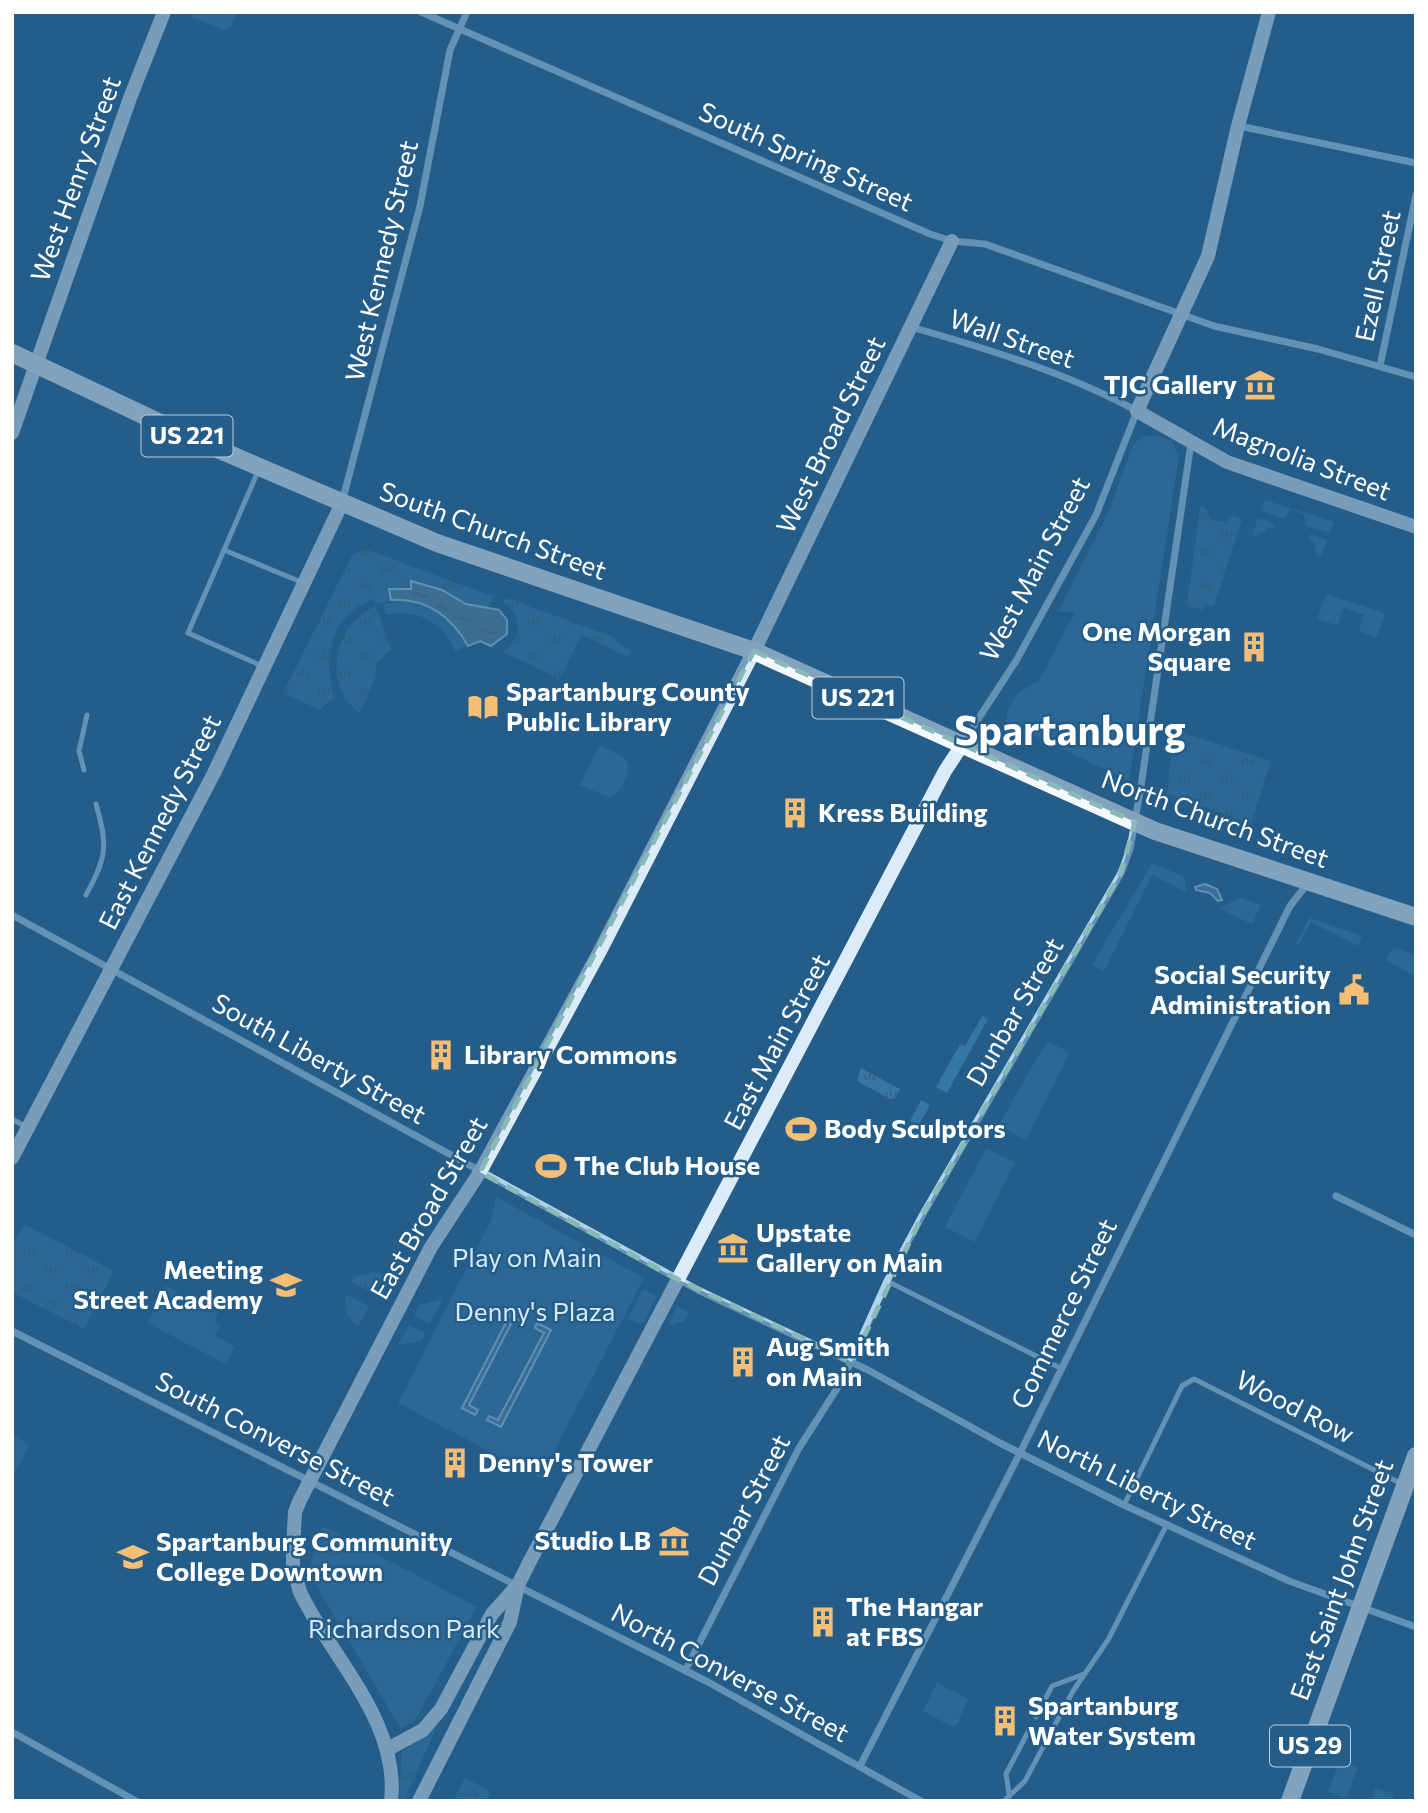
<svg xmlns="http://www.w3.org/2000/svg" width="1428" height="1813" viewBox="0 0 1428 1813" font-family="Commissioner,sans-serif">
<style>
.grass{fill:url(#grass-tufts)}
.green{fill:#3576a4}
.water{fill:url(#water-ripples);stroke:#a4ceea;stroke-width:2}
.lines{fill:none;stroke-linecap:round;stroke-linejoin:round}
.lane{stroke:#b0d2ea;stroke-width:5}
.street{stroke:#b0d2ea;stroke-width:7}
.secondary{stroke:#dbebf8;stroke-width:14}
.primary{stroke:#f4f9fe;stroke-width:18}
.marked{fill:none;stroke:#87bab6;stroke-width:5;stroke-dasharray:14 9;stroke-linejoin:round}
.labels{text-anchor:middle;stroke-width:5;stroke-linejoin:round;paint-order:stroke}
.shield{fill:#245d89;stroke:#bdcedc;stroke-width:2}
.shield-label{font-size:24px;font-weight:bold;fill:#fff}
.street-label{font-size:26px;fill:#fff;stroke:#245d89}
.poi-label{font-size:26px;font-weight:bold;fill:#fff;stroke:#245d89;text-anchor:start}
.park-label{font-size:26px;fill:#d5e9f7;stroke:#245d89}
.town-label{font-size:40px;font-weight:bold;fill:#fff;stroke:#245d89}
</style>
<defs>
<pattern id="grass-tufts" width="24" height="20" patternUnits="userSpaceOnUse" patternTransform="scale(1.75)"><rect width="24" height="20" fill="#3576a4"/><path d="M3 7l-1-3M5 7V3M7 7l1-3M15 17l-1-3M17 17v-4M19 17l1-3" fill="none" stroke="#425f74"/></pattern>
<pattern id="water-ripples" width="26" height="14" patternUnits="userSpaceOnUse" patternTransform="scale(1.75)"><rect width="26" height="14" fill="#59809e"/><path d="M2 4q2-2 4 0t4 0M15 11q2-2 4 0t4 0" fill="none" stroke="#536979"/></pattern>
</defs>
<rect width="100%" height="100%" fill="#245d89"/>
<g class="grass">
<polygon points="1200,506 1204,507 1213,521 1225,522 1233,516 1242,519 1214,606 1205,604 1202,610 1187,606"/>
<path d="M 366,549 L 459,584 L 453,598 L 411,589 L 389,590 L 391,601 L 375,604 L 373,599 C 330,616 323,656 334,697 L 320,710 L 283,693 L 353,554 Z"/>
<path d="M 505,598 L 612,636 L 621,645 L 631,650 L 628,657 L 581,635 L 560,679 L 503,652 C 522,638 524,616 504,602 Z"/>
<path d="M 376,606 L 391,649 L 377,662 L 375,678 L 360,713 C 320,685 335,623 376,606 Z"/>
<polygon points="1174,730 1271,761 1251,824 1167,793"/>
<polygon points="861,1068 900,1089 895,1098 890,1099 857,1081"/>
<polygon points="24,1224 114,1271 84,1329 12,1292 12,1247"/>
<polygon points="372,1272 386,1275 375,1294 351,1282 356,1276"/>
<polygon points="345,1294 369,1306 358,1327 347,1314"/>
<polygon points="436,1728 404,1801 399,1801 402,1752"/>
<polygon points="465,1778 491,1792 486,1801 453,1801"/>
</g>
<g class="green">
<polygon points="193,12 232,12 236,16 231,27 223,30 191,17"/>
<path d="M 1151,435 L 1171,440 L 1179,456 L 1129,781 L 1006,722 C 1008,701 1019,688 1038,682 L 1075,612 L 1058,612 L 1107,515 L 1133,446 L 1141,437 Z"/>
<polygon points="1265,500 1334,522 1330,533 1306,526 1304,514 1291,510 1284,519 1261,511"/>
<polygon points="1258,518 1275,524 1273,530 1268,528 1266,533 1261,532 1257,537 1252,535"/>
<polygon points="1310,534 1327,540 1321,557 1316,556 1314,542 1308,539"/>
<polygon points="459,584 493,596 489,607 477,607 453,598"/>
<polygon points="1326,594 1385,613 1377,638 1359,632 1364,615 1343,608 1337,625 1317,619"/>
<path d="M 404,600 C 435,605 452,620 467,646 L 455,651 C 442,621 418,609 386,615 L 383,604 Z"/>
<path d="M 600,745 L 622,756 L 628,764 C 628,780 623,790 609,797 L 579,785 Z"/>
<polygon points="1152,863 1185,877 1186,892 1152,875 1104,971 1092,965"/>
<polygon points="1241,898 1261,905 1252,924 1218,908"/>
<polygon points="1310,918 1362,936 1358,946 1311,922 1298,946 1296,943"/>
<polygon points="1393,947 1416,955 1416,976 1386,961"/>
<polygon points="982,1016 988,1019 947,1093 936,1087 960,1044 965,1046"/>
<polygon points="1047,1041 1070,1053 1026,1140 998,1126"/>
<polygon points="921,1100 930,1105 919,1125 910,1121"/>
<polygon points="986,1148 1015,1163 975,1242 945,1227"/>
<polygon points="496,1197 644,1278 540,1478 398,1403 491,1220"/>
<polygon points="166,1286 218,1313 214,1321 221,1325 215,1336 235,1346 226,1364 147,1323"/>
<polygon points="643,1289 657,1296 644,1322 639,1324 628,1319"/>
<polygon points="443,1299 430,1324 414,1316 420,1305"/>
<polygon points="677,1306 689,1313 684,1321 667,1326"/>
<polygon points="409,1325 425,1333 421,1341 398,1345"/>
<polygon points="12,1435 30,1445 12,1477"/>
<polygon points="323,1526 477,1607 416,1719 401,1729 308,1572"/>
<polygon points="937,1683 968,1699 957,1725 953,1727 923,1711"/>
<polygon points="1340,1760 1358,1767 1347,1798 1328,1792"/>
<polygon points="1375,1788 1394,1794 1391,1801 1371,1801"/>
</g>
<g class="water">
<path d="M 411,581 L 442,590 L 466,604 L 499,610 L 507,620 L 507,634 L 491,646 L 480,641 L 468,646 C 451,616 427,598 391,600 L 389,589 L 411,589 Z"/>
<polygon points="1205,884 1217,889 1222,900 1218,901 1210,893 1196,890 1195,887"/>
<polygon points="512,1311 526,1318 524,1322 514,1318 469,1405 478,1410 475,1415 462,1408"/>
<polygon points="537,1323 551,1330 501,1427 487,1420 489,1416 498,1420 544,1333 535,1328"/>
</g>
<g class="lines">
<g class="lane">
<polyline points="224,550 259,469"/>
<polyline points="262,666 188,633 224,550 301,582"/>
<polyline points="84,770 79,751 87,715"/>
<path d="M 86,895 C 107,857 108,846 96,804"/>
<polyline points="12,1119 26,1127"/>
<polyline points="887,1281 1060,1368"/>
<polyline points="1124,1505 1182,1386 1194,1379 1402,1484"/>
<polyline points="1036,1717 1052,1686 1084,1674"/>
<polyline points="1009,1794 1006,1774 1029,1730"/>
<polyline points="1004,1801 1025,1781 1073,1691 1108,1640 1167,1524"/>
</g>
<g class="street">
<polyline points="421,12 930,234 952,241 985,244 1214,326 1318,349 1416,377"/>
<polyline points="1239,126 1416,163"/>
<path d="M 911,327 C 985,348 1070,374 1137,411 L 1096,515 L 1016,661 L 962,744"/>
<polyline points="1380,366 1416,195"/>
<polyline points="342,502 420,206 450,50 467,12"/>
<polyline points="12,915 698,1290 868,1370 1000,1443 1124,1505 1289,1581 1416,1627"/>
<polyline points="1336,1196 1416,1235"/>
<polyline points="12,1331 708,1682 921,1801"/>
<polyline points="685,1671 799,1448 843,1379 887,1281 923,1214 1121,873 1130,849 1141,786 1191,443"/>
<polyline points="12,1732 136,1801"/>
<polyline points="860,1766 1020,1453 1290,906 1308,883"/>
</g>
<g class="secondary">
<polyline points="1269,12 1238,126 1208,256 1137,411 1227,462 1416,527"/>
<polyline points="12,433 130,98 164,12"/>
<polyline points="12,1158 214,773 342,503"/>
<polyline points="388,1749 423,1730 441,1709 492,1614 517,1586"/>
<path d="M 391,1801 C 400,1722 332,1659 300,1592 L 293,1567 L 293,1549 L 295,1512 L 300,1500 L 431,1247 L 480,1172 L 600,951 L 754,651 L 952,241"/>
<polyline points="419,1801 510,1622 518,1585 530,1561 945,771 962,745"/>
</g>
<g class="primary">
<polyline points="12,353 194,439 437,543 754,651 1155,831 1416,917"/>
<polyline points="1290,1801 1416,1456"/>
</g>
</g>
<path d="M0 0H1428V1813H0ZM 754,651 L 1135,822 L 1121,873 L 923,1214 L 852,1362 L 679,1280 L 480,1172 Z" fill="#245d89" fill-opacity=".55" fill-rule="evenodd"/>
<path class="marked" d="M 754,651 L 1135,822 L 1121,873 L 923,1214 L 852,1362 L 679,1280 L 480,1172 Z"/>
<defs>
<g id="museum-bare" transform="scale(2.415)"><path d="M0-6L6-3V-2H-6V-3ZM-5-1h2V3h-2ZM-1-1h2V3h-2ZM3-1h2V3H3ZM-6 4H6V6H-6Z" fill="#f4be74" stroke="#245d89" stroke-width="2.5" paint-order="stroke"/></g>
<g id="building-bare" transform="scale(2.415)"><path d="M-4-6H4V6H1V3H-1V6H-4ZM-2.5-4.3h1.7v1.8h-1.7ZM.8-4.3h1.7v1.8H.8ZM-2.5-1h1.7V.8h-1.7ZM.8-1h1.7V.8H.8Z" fill="#f4be74" stroke="#245d89" stroke-width="2.5" paint-order="stroke"/></g>
<g id="library-bare" transform="scale(2.415)"><path d="M-6-4Q-3-5.5-.7-3.5V5Q-3 3-6 4ZM6-4Q3-5.5 .7-3.5V5Q3 3 6 4Z" fill="#f4be74" stroke="#245d89" stroke-width="2.5" paint-order="stroke"/></g>
<g id="civic-bare" transform="scale(2.415)"><path d="M-.6-6.5H3V-4.5H.6V-3L4-1V1h2V6H-6V1h2V-1L-.6-3ZM-1.2 2.5V6h2.4V2.5Z" fill="#f4be74" stroke="#245d89" stroke-width="2.5" paint-order="stroke"/></g>
<g id="stadium-bare" transform="scale(2.415)"><path d="M0-5a6.5 5 0 1 0 0 10a6.5 5 0 1 0 0-10ZM-3.5-1.8h7v3.6h-7Z" fill="#f4be74" stroke="#245d89" stroke-width="2.5" paint-order="stroke"/></g>
<g id="school-bare" transform="scale(2.415)"><path d="M0-5L7-2L0 1L-7-2ZM-4 1L0 2.5L4 1V4Q0 6-4 4Z" fill="#f4be74" stroke="#245d89" stroke-width="2.5" paint-order="stroke"/></g>
<g id="university-bare" transform="scale(2.415)"><path d="M0-5L7-2L0 1L-7-2ZM-4 1L0 2.5L4 1V4Q0 6-4 4Z" fill="#f4be74" stroke="#245d89" stroke-width="2.5" paint-order="stroke"/></g>
</defs>
<g fill-rule="evenodd">
<use href="#museum-bare" x="1260" y="385"/>
<use href="#building-bare" x="1254" y="647"/>
<use href="#library-bare" x="483" y="707"/>
<use href="#building-bare" x="795" y="813"/>
<use href="#civic-bare" x="1354" y="990"/>
<use href="#building-bare" x="441" y="1055"/>
<use href="#stadium-bare" x="801" y="1129"/>
<use href="#stadium-bare" x="551" y="1166"/>
<use href="#museum-bare" x="733" y="1248"/>
<use href="#school-bare" x="286" y="1285"/>
<use href="#building-bare" x="743" y="1362"/>
<use href="#building-bare" x="455" y="1463"/>
<use href="#museum-bare" x="674" y="1541"/>
<use href="#university-bare" x="133" y="1557"/>
<use href="#building-bare" x="823" y="1622"/>
<use href="#building-bare" x="1005" y="1721"/>
</g>
<g class="labels">
<g class="shield">
<rect x="141.5" y="415.5" width="91" height="41" rx="5"/>
<rect x="812.5" y="677.5" width="91" height="41" rx="5"/>
<rect x="1270" y="1725.5" width="80" height="41" rx="5"/>
</g>
<g class="shield-label">
<text x="187" y="444">US 221</text>
<text x="858" y="706">US 221</text>
<text x="1310" y="1754">US 29</text>
</g>
<g class="street-label">
<text transform="translate(806 157) rotate(24)" y="9">South Spring Street</text>
<text transform="translate(76 179) rotate(-70)" y="9">West Henry Street</text>
<text transform="translate(382 261) rotate(-77)" y="9">West Kennedy Street</text>
<text transform="translate(1378 276) rotate(-78)" y="9">Ezell Street</text>
<text transform="translate(1012 339) rotate(19)" y="9">Wall Street</text>
<text transform="translate(831 435) rotate(-64)" y="9">West Broad Street</text>
<text transform="translate(1302 459) rotate(21)" y="9">Magnolia Street</text>
<text transform="translate(493 531) rotate(20)" y="9">South Church Street</text>
<text transform="translate(1035 569) rotate(-62)" y="9">West Main Street</text>
<text transform="translate(1215 819) rotate(20)" y="9">North Church Street</text>
<text transform="translate(160 822) rotate(-63)" y="9">East Kennedy Street</text>
<text transform="translate(1015 1012) rotate(-60)" y="9">Dunbar Street</text>
<text transform="translate(777 1042) rotate(-62)" y="9">East Main Street</text>
<text transform="translate(319 1059) rotate(29)" y="9">South Liberty Street</text>
<text transform="translate(429 1208) rotate(-60)" y="9">East Broad Street</text>
<text transform="translate(1064 1314) rotate(-64)" y="9">Commerce Street</text>
<text transform="translate(1295 1407) rotate(27)" y="9">Wood Row</text>
<text transform="translate(275 1439) rotate(27)" y="9">South Converse Street</text>
<text transform="translate(1147 1490) rotate(26)" y="9">North Liberty Street</text>
<text transform="translate(744 1510) rotate(-62)" y="9">Dunbar Street</text>
<text transform="translate(1342 1580) rotate(-70)" y="9">East Saint John Street</text>
<text transform="translate(730 1673) rotate(28)" y="9">North Converse Street</text>
</g>
<g class="poi-label">
<text x="1237" y="394" text-anchor="end">TJC Gallery</text>
<text x="1231" y="641" text-anchor="end">One Morgan<tspan x="1231" dy="30">Square</tspan></text>
<text x="506" y="701">Spartanburg County<tspan x="506" dy="30">Public Library</tspan></text>
<text x="818" y="822">Kress Building</text>
<text x="1331" y="984" text-anchor="end">Social Security<tspan x="1331" dy="30">Administration</tspan></text>
<text x="464" y="1064">Library Commons</text>
<text x="824" y="1138">Body Sculptors</text>
<text x="574" y="1175">The Club House</text>
<text x="756" y="1242">Upstate<tspan x="756" dy="30">Gallery on Main</tspan></text>
<text x="263" y="1279" text-anchor="end">Meeting<tspan x="263" dy="30">Street Academy</tspan></text>
<text x="766" y="1356">Aug Smith<tspan x="766" dy="30">on Main</tspan></text>
<text x="478" y="1472">Denny's Tower</text>
<text x="651" y="1550" text-anchor="end">Studio LB</text>
<text x="156" y="1551">Spartanburg Community<tspan x="156" dy="30">College Downtown</tspan></text>
<text x="846" y="1616">The Hangar<tspan x="846" dy="30">at FBS</tspan></text>
<text x="1028" y="1715">Spartanburg<tspan x="1028" dy="30">Water System</tspan></text>
</g>
<g class="park-label">
<text x="527" y="1267">Play on Main</text>
<text x="535" y="1321">Denny's Plaza</text>
<text x="404" y="1638">Richardson Park</text>
</g>
<g class="town-label">
<text x="1070" y="745">Spartanburg</text>
</g>
</g>
<rect width="1428" height="1813" fill="none" stroke="#ffffff" stroke-width="28"/>
</svg>
